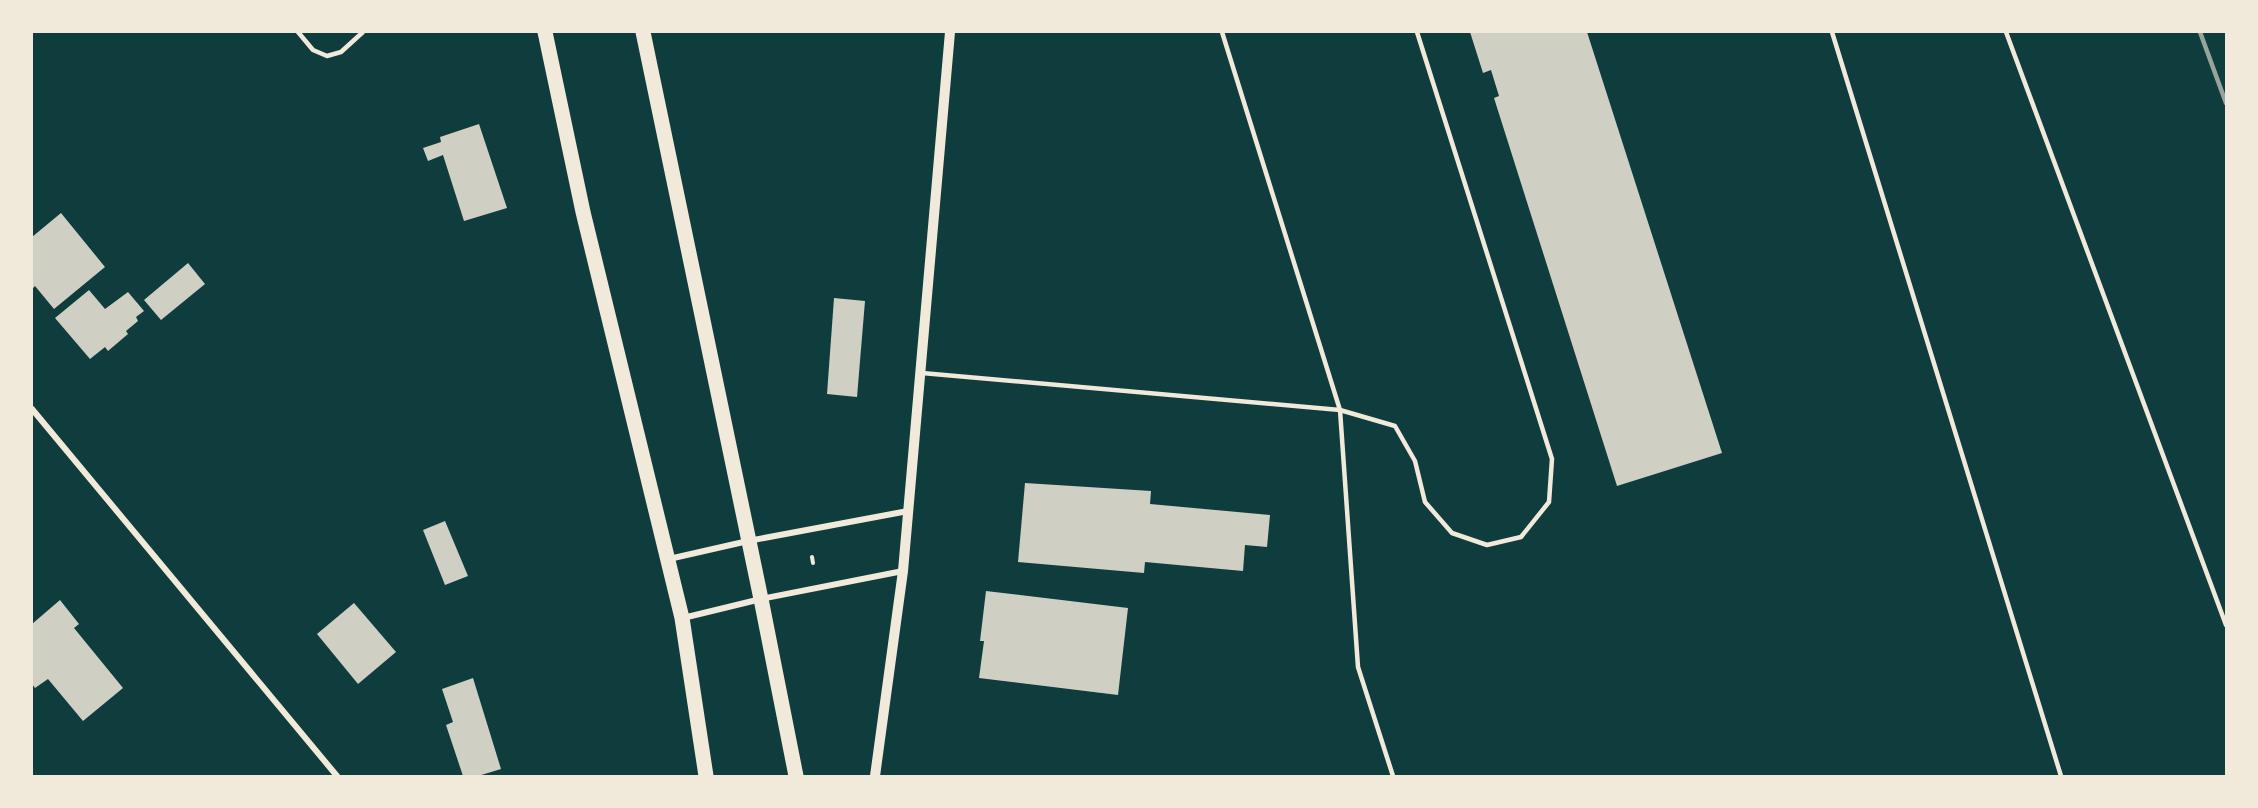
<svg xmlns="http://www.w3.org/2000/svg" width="2258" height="808" viewBox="0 0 2258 808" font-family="'DM Sans',sans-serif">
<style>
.building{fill:#cfcfc3}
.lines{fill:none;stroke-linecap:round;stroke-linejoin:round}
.path{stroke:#f1e9da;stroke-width:4}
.service{stroke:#f1e9da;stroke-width:4.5}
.minor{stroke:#f1e9da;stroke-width:6}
.tertiary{stroke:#f1e9da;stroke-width:10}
.primary{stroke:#f1e9da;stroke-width:15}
.rail{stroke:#97a49c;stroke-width:4.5}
</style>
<rect width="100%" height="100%" fill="#0f3d3e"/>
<g class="building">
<polygon points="1470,32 1587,32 1722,453 1617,486 1494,98 1499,96 1491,70 1483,73"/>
<polygon points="479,124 507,208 464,221 443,155 428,161 423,148 441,142 440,137"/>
<polygon points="61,213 105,267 54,309 35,286 32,289 32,237"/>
<polygon points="188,263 205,284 161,320 144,300"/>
<polygon points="89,290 105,309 128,292 144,311 136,317 138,321 126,331 128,334 108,351 105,347 90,359 55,318"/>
<polygon points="834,298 865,301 857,397 827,394"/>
<polygon points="1025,483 1151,491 1150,504 1270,515 1267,547 1245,545 1243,571 1145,562 1144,573 1018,562"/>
<polygon points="445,521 468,576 445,585 423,530"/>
<polygon points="986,591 1128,608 1118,695 979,678 984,641 980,641"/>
<polygon points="60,600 79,624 74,628 123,688 83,721 48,679 35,688 32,684 32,624"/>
<polygon points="354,603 396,652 358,684 317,634"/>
<polygon points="473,678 501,769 478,776 463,776 446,725 453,722 442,689"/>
</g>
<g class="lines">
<polyline class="path" points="812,557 813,563"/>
<g class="service">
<polyline points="298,32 313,50 327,56 341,52 363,32"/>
<polyline points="1832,32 2061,776"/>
<polyline points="2006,32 2226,625"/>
<polyline points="922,373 1340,410 1222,32"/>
<polyline points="1393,776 1358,667 1340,410 1395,426 1415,461 1425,502 1452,533 1487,545 1521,537 1549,502 1552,459 1417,32"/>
</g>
<g class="minor">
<polyline points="32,409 337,776"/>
<polyline points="669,559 748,541 908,511"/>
<polyline points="683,618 761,599 903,571"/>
</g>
<polyline class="tertiary" points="875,776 903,571 950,32"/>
<g class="primary">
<polyline points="545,32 583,212 682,618 706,776"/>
<polyline points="643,32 761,599 796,776"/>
</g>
<polyline class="rail" points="2200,32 2226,103"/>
</g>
<rect width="2258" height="808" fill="none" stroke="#f1e9da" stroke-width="66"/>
</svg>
